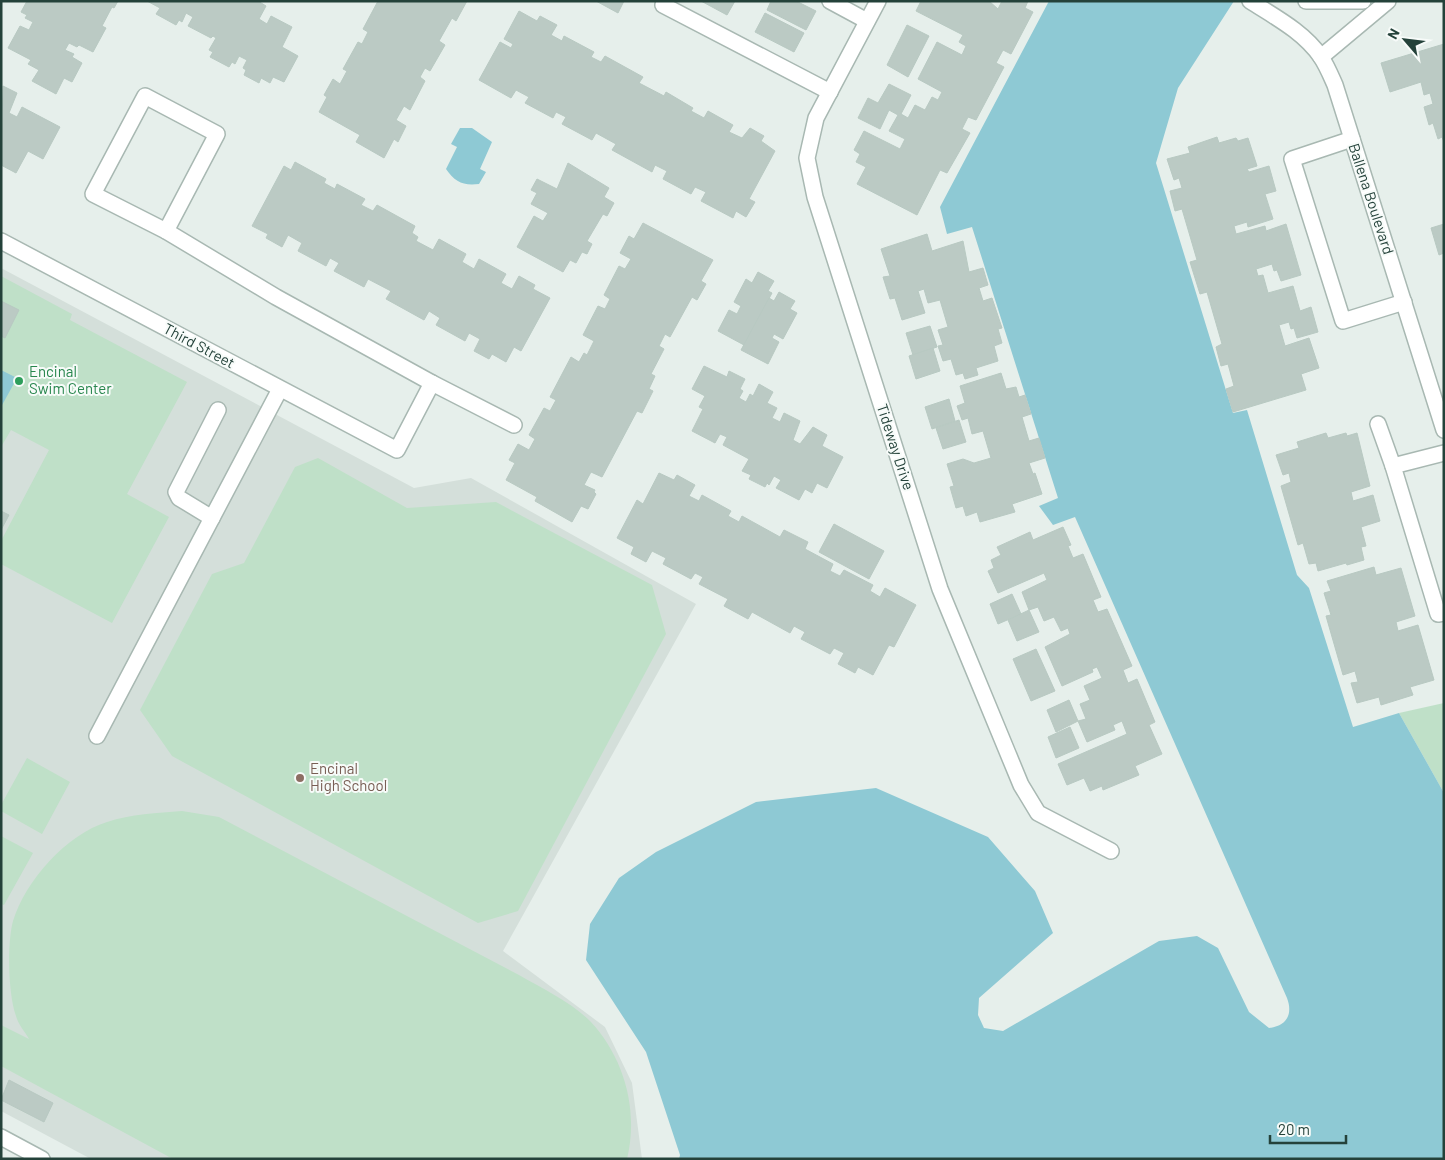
<svg xmlns="http://www.w3.org/2000/svg" width="1445" height="1160" viewBox="0 0 1445 1160" font-family="Barlow,sans-serif">
<style>
.built{fill:#d4dfda}
.green{fill:#bfe0c8}
.water{fill:#8ec9d4}
.building{fill:#bbcac4;stroke:#b8c9c2}
.lines{fill:none;stroke-linecap:round;stroke-linejoin:round}
.minor-casing{stroke:#a8b8b2;stroke-width:18}
.minor{stroke:#fff;stroke-width:15}
.leisure-dot{fill:#2e9e5b;stroke:#f7fbf9;stroke-width:2}
.education-dot{fill:#8d6e63;stroke:#f7fbf9;stroke-width:2}
.labels{text-anchor:middle;stroke-width:4;stroke-linejoin:round;paint-order:stroke}
.street-label{font-size:15px;fill:#24423a;stroke:#f7fbf9}
.leisure-label{font-size:15px;fill:#27864d;stroke:#f7fbf9;text-anchor:start}
.education-label{font-size:15px;fill:#785e54;stroke:#f7fbf9;text-anchor:start}
</style>
<rect width="100%" height="100%" fill="#e6efeb"/>
<polygon class="built" points="1,268 414,488 471,478 696,604 503,951 605,1027 632,1083 642,1159 91,1159 1,1111"/>
<g class="green">
<polygon points="1,276 72,314 70,320 187,382 127,494 169,517 112,623 1,564 1,541 49,450 11,430 1,447"/>
<polygon points="318,458 407,508 496,502 652,585 666,634 518,911 478,923 172,756 140,710 212,574 244,563 295,467"/>
<polygon points="1444,703 1444,793 1399,713"/>
<polygon points="27,758 70,782 42,834 1,811 1,805"/>
<path d="M 182,811 L 219,817 L 519,975 C 543,989 571,1002 590,1021 C 624,1057 639,1110 627,1159 L 173,1159 L 1,1066 L 1,1025 L 29,1039 C 25,1032 18,1024 16,1016 C 8,994 7,943 13,921 C 25,881 67,834 107,822 C 131,814 157,813 182,811 Z"/>
<polygon points="1,836 33,853 4,905 1,904"/>
</g>
<g class="water">
<path d="M 1049,1 L 1234,1 L 1178,88 L 1156,163 L 1233,413 L 1247,410 L 1297,575 L 1309,588 L 1353,727 L 1399,713 L 1444,793 L 1444,1159 L 679,1159 L 680,1155 L 646,1052 L 586,960 L 590,924 L 619,878 L 656,852 L 756,802 L 876,788 L 988,837 L 1035,891 L 1053,933 L 979,998 L 978,1015 L 984,1028 L 1003,1031 L 1159,941 L 1197,936 L 1218,948 L 1249,1012 L 1269,1028 C 1287,1026 1293,1014 1287,998 L 1075,517 L 1053,525 L 1039,506 L 1058,498 L 972,227 L 947,234 L 940,207 Z"/>
<path d="M 460,128 L 472,128 L 492,142 L 480,169 L 486,172 L 479,184 C 463,186 455,182 446,169 L 457,147 L 451,144 Z"/>
<polygon points="1,370 17,378 1,407"/>
</g>
<g class="building">
<polygon points="27,1 118,1 114,8 112,7 102,26 106,28 93,52 79,45 77,47 69,43 65,50 74,54 72,57 82,63 72,82 64,78 56,94 32,81 39,70 28,64 31,60 8,48 20,26 29,30 33,22 25,18 27,15 21,12"/>
<polygon points="147,1 258,1 266,6 259,19 267,24 271,16 292,27 282,47 298,56 284,82 273,77 270,83 261,78 259,83 244,75 246,70 243,68 247,60 239,56 235,64 232,62 229,67 210,57 213,52 209,50 216,38 213,36 211,38 188,26 193,17 186,13 182,22 179,20 176,25 156,14 160,8"/>
<polygon points="378,1 467,1 456,21 452,18 439,41 445,45 430,71 425,68 420,77 425,81 410,110 404,106 396,120 406,126 398,142 394,139 384,158 356,142 360,135 319,112 327,97 324,95 333,79 340,84 347,71 343,69 358,42 362,44 368,32 363,29"/>
<polygon points="596,1 624,1 618,13"/>
<polygon points="701,1 735,1 727,15"/>
<polygon points="771,1 796,1 816,11 806,30 767,10"/>
<polygon points="921,1 989,1 998,9 1002,1 1028,1 1025,8 1033,12 1011,54 1003,50 996,63 1004,67 976,120 968,117 962,129 970,133 947,173 940,170 917,215 857,184 866,167 856,162 860,154 854,150 864,131 900,149 905,139 889,131 898,115 889,110 880,129 858,118 868,98 878,103 889,84 911,95 901,114 908,118 915,105 925,110 932,97 938,100 942,92 918,79 937,42 962,55 966,46 959,42 963,35 916,11"/>
<polygon points="519,11 537,21 540,16 557,25 551,35 562,41 564,36 594,52 591,57 601,62 605,56 643,77 639,83 664,96 666,92 693,108 691,111 704,118 708,111 733,125 729,132 742,138 750,128 764,136 761,141 775,151 749,199 755,202 746,217 736,211 733,218 701,201 706,192 695,187 691,194 663,179 667,171 655,165 652,172 612,150 616,144 596,133 592,140 562,124 566,117 556,112 553,118 525,103 529,97 516,90 511,98 479,80 500,42 511,48 513,44 504,39"/>
<polygon points="765,13 804,33 794,52 755,32"/>
<polygon points="907,25 929,36 908,77 887,65"/>
<polygon points="1444,44 1444,142 1442,137 1438,139 1433,123 1429,125 1424,107 1433,104 1430,93 1424,95 1421,82 1390,92 1381,63"/>
<polygon points="3,86 17,93 9,113 17,117 22,107 60,127 43,159 28,151 16,173 1,165"/>
<polygon points="1217,137 1219,143 1236,138 1238,141 1248,138 1257,166 1247,169 1249,172 1269,166 1276,191 1265,194 1273,219 1248,227 1247,222 1234,226 1236,234 1265,226 1266,231 1286,224 1301,275 1281,281 1277,270 1274,271 1272,264 1256,269 1258,276 1263,275 1268,293 1293,286 1300,311 1311,307 1318,332 1297,338 1294,328 1291,329 1289,322 1279,325 1285,346 1309,338 1319,368 1301,374 1306,390 1233,412 1226,389 1234,386 1228,364 1221,366 1216,347 1222,344 1207,292 1200,294 1190,262 1197,260 1182,209 1175,211 1170,191 1182,188 1179,178 1174,180 1167,159 1190,153 1188,147"/>
<polygon points="295,162 326,179 324,183 335,189 337,184 365,199 361,205 373,211 377,205 415,226 412,233 418,237 416,241 433,250 439,239 466,254 462,262 474,269 479,259 506,274 501,283 512,289 519,276 535,285 533,289 550,298 521,351 514,347 506,362 492,354 489,359 474,351 480,339 469,333 465,341 436,325 440,318 429,311 424,320 386,299 391,291 368,279 364,287 334,271 339,263 330,258 326,266 298,251 302,243 288,235 282,247 266,238 268,234 252,226 284,166 291,170"/>
<polygon points="568,163 609,188 604,197 614,203 607,216 603,214 587,241 592,244 587,254 582,252 576,263 570,260 563,272 517,247 534,216 543,221 548,213 531,204 537,193 531,190 537,179 557,189"/>
<polygon points="643,223 713,260 701,281 706,284 697,300 692,297 670,337 665,334 659,346 664,349 651,374 655,376 649,389 653,391 642,413 637,411 602,477 591,472 584,485 595,490 594,492 596,494 588,509 581,506 572,522 535,501 537,497 506,480 515,463 509,460 518,444 529,450 535,439 529,435 544,408 550,411 556,400 550,397 571,357 579,362 584,353 587,355 594,341 583,335 598,306 605,309 610,299 604,295 619,266 625,269 631,259 620,253 629,236 634,239"/>
<polygon points="1444,224 1444,253 1439,255 1431,228"/>
<polygon points="927,234 932,251 963,241 969,272 983,268 988,285 979,288 983,301 992,298 1002,328 998,329 1002,343 994,346 998,361 976,368 978,375 965,379 963,373 956,375 951,359 943,361 938,346 943,345 938,330 948,327 940,300 928,303 924,289 918,291 925,313 902,320 895,298 890,299 883,277 890,276 881,249"/>
<polygon points="758,272 774,281 768,291 772,293 744,345 718,331 729,310 737,314 741,306 734,302 746,279 752,283"/>
<polygon points="779,292 795,301 790,309 797,313 783,339 774,334 772,338 779,342 768,364 741,350 769,298 774,301"/>
<polygon points="1,301 19,310 5,338 1,336"/>
<polygon points="930,326 937,347 913,355 906,333"/>
<polygon points="933,348 940,371 916,379 909,356"/>
<polygon points="704,366 727,377 729,371 745,379 740,389 743,391 739,398 746,402 750,394 753,396 759,384 773,392 767,403 777,408 772,418 780,422 784,413 800,421 793,440 800,444 813,427 827,435 822,446 843,457 827,488 817,483 812,493 805,489 799,500 776,488 781,480 774,476 769,485 767,483 765,487 749,479 751,475 742,471 749,459 723,445 727,437 720,434 715,443 692,431 703,409 699,407 705,396 692,389"/>
<polygon points="1001,373 1006,389 1016,387 1019,397 1025,395 1031,414 1022,417 1029,441 1039,438 1045,458 1029,463 1033,474 1035,473 1042,494 1012,504 1015,512 980,522 977,512 966,516 963,506 956,508 950,487 954,486 947,464 963,459 974,463 991,458 983,431 972,434 968,418 962,420 957,406 965,403 960,386"/>
<polygon points="949,399 955,421 932,429 925,407"/>
<polygon points="959,420 966,442 943,449 936,428"/>
<polygon points="1326,433 1328,438 1346,433 1347,436 1357,433 1370,486 1351,492 1353,501 1373,495 1380,521 1361,527 1366,546 1361,547 1364,560 1347,565 1346,563 1318,571 1316,563 1309,564 1303,543 1298,545 1281,486 1291,482 1289,473 1283,475 1276,455 1299,448 1297,442"/>
<polygon points="659,473 674,480 677,475 695,485 689,496 699,501 702,495 731,511 728,516 739,522 742,516 780,537 784,530 808,542 805,549 833,564 830,571 840,576 844,570 873,585 870,591 880,597 885,588 916,605 894,647 889,645 873,675 858,667 855,673 838,664 844,653 834,648 830,654 801,639 805,632 794,626 790,633 752,612 748,619 724,606 728,599 699,584 703,577 695,573 691,579 663,564 666,558 652,551 646,562 631,554 634,547 617,538 637,500 643,504"/>
<polygon points="1,511 9,515 1,530"/>
<polygon points="834,524 884,551 869,579 819,552"/>
<polygon points="1063,527 1071,545 1068,546 1073,558 1083,554 1101,597 1093,600 1098,612 1107,609 1132,666 1123,670 1128,683 1137,679 1155,722 1149,725 1162,754 1135,766 1139,775 1103,790 1102,786 1090,791 1084,778 1067,785 1058,764 1127,734 1122,721 1113,725 1115,730 1087,742 1078,721 1086,719 1080,704 1090,700 1084,686 1102,678 1097,667 1092,669 1093,672 1062,686 1045,647 1070,634 1068,628 1061,631 1054,617 1044,621 1038,607 1029,610 1022,592 1047,580 1044,573 998,593 988,571 994,568 991,560 1001,555 997,547 1030,532 1033,540"/>
<polygon points="1374,567 1376,575 1401,568 1415,616 1396,622 1398,631 1418,625 1434,680 1410,687 1413,695 1381,705 1379,697 1357,703 1351,683 1358,682 1355,671 1343,675 1326,616 1331,615 1324,593 1331,591 1327,581"/>
<polygon points="1012,594 1021,614 998,624 990,604"/>
<polygon points="1029,610 1039,632 1017,641 1008,620"/>
<polygon points="1036,649 1055,691 1031,701 1013,659"/>
<polygon points="1069,700 1078,721 1056,732 1047,710"/>
<polygon points="1070,727 1079,748 1056,758 1048,737"/>
<polygon points="9,1080 53,1103 44,1122 1,1100"/>
</g>
<g class="lines">
<g class="minor-casing">
<g id="minor">
<polyline points="830,1 867,21"/>
<polyline points="878,1 816,118 807,158 815,197 940,589 1021,785 1038,813 1111,851"/>
<path d="M 1250,1 C 1275,17 1304,32 1321,57 C 1327,66 1331,76 1335,85 L 1444,430"/>
<polyline points="1306,1 1363,1"/>
<polyline points="663,5 830,92"/>
<polyline points="1321,57 1388,1"/>
<polygon points="145,96 217,134 166,231 93,194"/>
<polyline points="1352,139 1292,159 1343,321 1404,302"/>
<polyline points="1,241 397,450 432,383 276,297 166,231"/>
<polyline points="432,383 514,425"/>
<polyline points="1378,424 1393,466"/>
<polyline points="1444,453 1393,466 1438,614 1444,613"/>
<polyline points="212,518 179,498 176,492 218,410"/>
<polyline points="97,736 280,389"/>
<polyline points="1,1137 42,1159"/>
</g>
</g>
<use href="#minor" class="minor"/>
</g>
<circle class="leisure-dot" cx="19" cy="381" r="5"/>
<circle class="education-dot" cx="300" cy="778" r="5"/>
<g class="labels">
<g class="street-label">
<text transform="translate(1371 199) rotate(72)" y="5">Ballena Boulevard</text>
<text transform="translate(199 346) rotate(28)" y="5">Third Street</text>
<text transform="translate(895 447) rotate(72)" y="5">Tideway Drive</text>
</g>
<g class="leisure-label">
<text x="29" y="377">Encinal<tspan x="29" dy="17">Swim Center</tspan></text>
</g>
<g class="education-label">
<text x="310" y="774">Encinal<tspan x="310" dy="17">High School</tspan></text>
</g>
</g>
<rect width="1445" height="1160" fill="none" stroke="#24423a" stroke-width="5"/>
<g transform="translate(1405 40) rotate(298)" stroke="#f7fbf9" stroke-width="4" paint-order="stroke">
<path d="M0-4L9 19L0 12L-9 19Z" fill="#24423a"/>
<text y="-8" font-size="14" font-weight="bold" text-anchor="middle" fill="#24423a">N</text>
</g>
<path d="M1270 1135v8h76v-8" fill="none" stroke="#24423a" stroke-width="2.5"/>
<text x="1278" y="1135" font-size="15" fill="#24423a" stroke="#f7fbf9" stroke-width="4" paint-order="stroke">20 m</text>
</svg>
